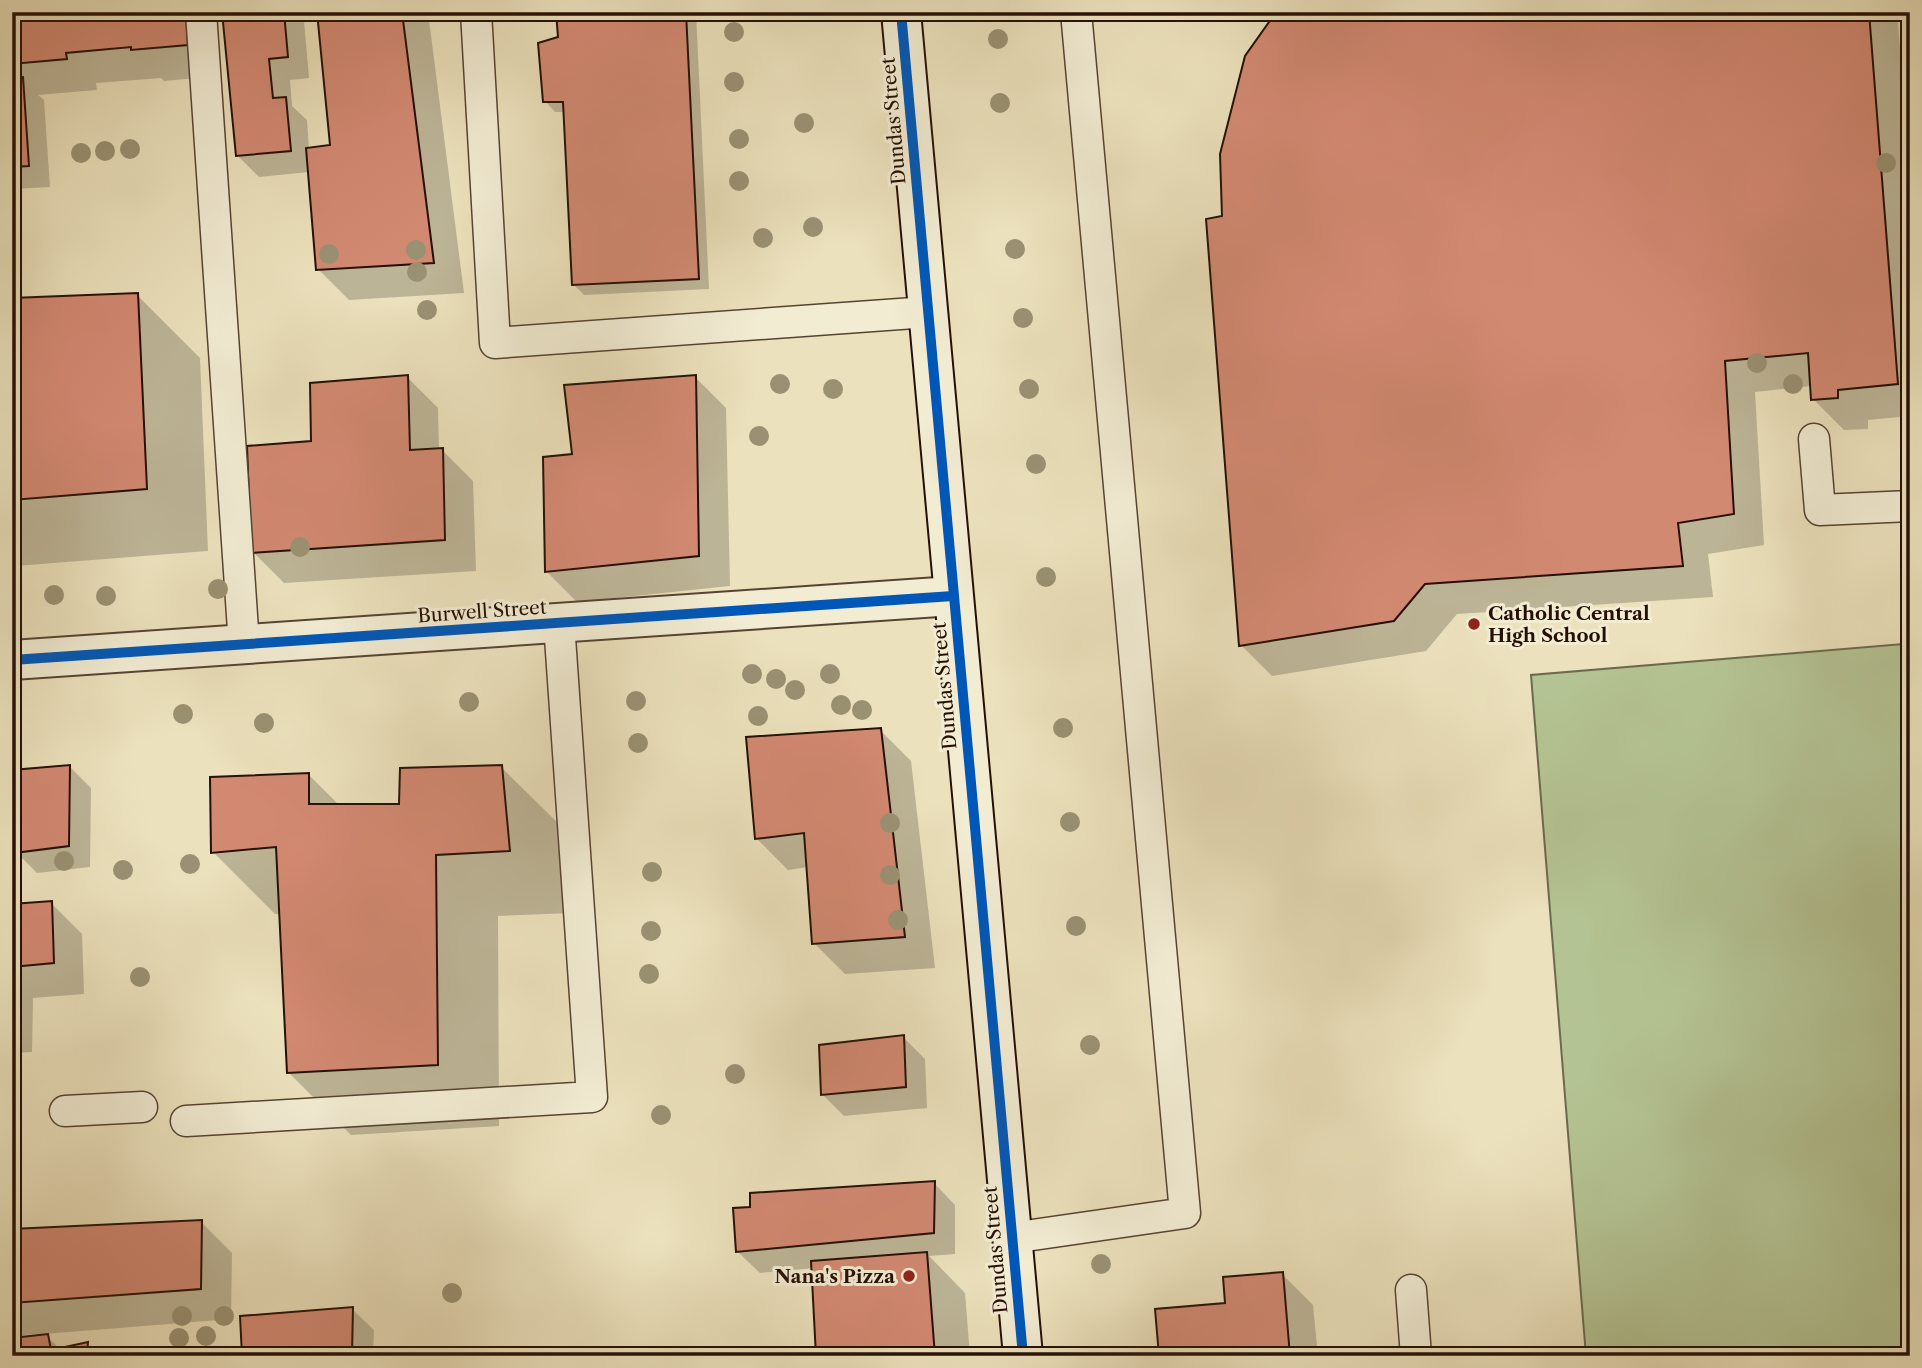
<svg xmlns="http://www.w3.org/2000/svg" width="1922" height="1368" viewBox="0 0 1922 1368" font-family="'Libre Caslon Text',serif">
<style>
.green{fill:#b4c393;stroke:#6c6a4c;stroke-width:2}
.shadow{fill:#0003}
.building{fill:#d28972;stroke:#251004;stroke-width:2}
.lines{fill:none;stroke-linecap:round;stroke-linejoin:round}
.service-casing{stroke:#564432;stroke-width:33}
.minor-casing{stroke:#564432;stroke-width:42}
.secondary-casing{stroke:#251004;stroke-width:42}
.service{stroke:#f2ecd3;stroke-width:30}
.minor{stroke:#f2ecd3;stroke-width:38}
.secondary{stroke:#f2ecd3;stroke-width:38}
.cycleway-casing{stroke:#f2ecd3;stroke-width:15}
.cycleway{stroke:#0057b8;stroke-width:10}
.tree{fill:#9a9172}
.poi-dot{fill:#8f2418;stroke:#f2ecd3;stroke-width:2.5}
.labels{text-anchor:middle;stroke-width:6;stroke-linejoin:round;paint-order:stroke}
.street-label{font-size:19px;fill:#251004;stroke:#f2ecd3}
.poi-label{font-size:19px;font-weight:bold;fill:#251004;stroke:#f2ecd3;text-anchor:start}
</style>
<rect width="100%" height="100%" fill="#ebe1bc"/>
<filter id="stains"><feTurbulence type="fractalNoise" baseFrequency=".00286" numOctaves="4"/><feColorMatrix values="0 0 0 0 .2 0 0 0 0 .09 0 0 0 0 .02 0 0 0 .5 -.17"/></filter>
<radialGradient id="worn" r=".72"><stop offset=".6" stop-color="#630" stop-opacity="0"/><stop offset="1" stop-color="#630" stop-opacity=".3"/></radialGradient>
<polygon class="green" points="1903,644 1910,727 1910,1356 1586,1356 1531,675"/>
<g class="shadow">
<polygon points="12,12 214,12 219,76 164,81 161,78 96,83 97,90 38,95 44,100 50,187 12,189"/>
<polygon points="224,12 295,12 304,21 309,78 290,80 292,106 307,120 309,149 332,146 319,12 428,12 464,293 349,300 318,269 309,172 259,177 237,155"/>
<polygon points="558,12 696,12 709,289 584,295 574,285 565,112 555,112 545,101 560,39"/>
<polygon points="1278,12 1897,12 1910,174 1910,416 1868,420 1868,429 1844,430 1813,399 1812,386 1755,392 1764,545 1708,554 1713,597 1457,614 1426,651 1272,676 1241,645 1224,217"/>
<polygon points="137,295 200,358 208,551 15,566 12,563 12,300"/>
<polygon points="407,377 438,408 439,450 442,450 473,481 476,571 284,583 253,552 313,443"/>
<polygon points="695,377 726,408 730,586 577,602 546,571 574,456"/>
<polygon points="880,730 911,761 935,968 845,974 814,943 808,867 788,870 757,839"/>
<polygon points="70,767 91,788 90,867 37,873 21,857 21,871 12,872 12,772"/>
<polygon points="501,767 564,829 571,913 498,916 499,1126 351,1135 289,1073 281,914 275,914 213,852 309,775 340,806 401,806"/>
<polygon points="12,901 17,905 51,903 82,934 84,994 33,998 32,1052 12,1053"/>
<polygon points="903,1037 925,1059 927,1108 844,1116 823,1095"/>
<polygon points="934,1183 955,1205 955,1254 929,1256 965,1293 970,1356 818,1356 813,1268 760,1273 738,1252"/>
<polygon points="201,1222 232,1253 231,1319 44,1334 60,1349 87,1344 99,1356 12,1356 37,1337 37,1334 12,1336 12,1231"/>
<polygon points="1282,1274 1313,1305 1318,1356 1160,1356 1227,1304"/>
<polygon points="352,1309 374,1330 373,1356 244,1356"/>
</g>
<g class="building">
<polygon points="12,12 186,12 188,45 131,50 131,47 66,53 67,59 12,64"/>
<polygon points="222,12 284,12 288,57 269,59 273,98 286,97 291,151 236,156"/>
<polygon points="317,12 402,12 434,263 316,270 306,148 330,145"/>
<polygon points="556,12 686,12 699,279 572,285 563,102 543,102 538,43 558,37"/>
<polygon points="1276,12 1869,12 1898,384 1838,390 1838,398 1811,400 1808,353 1725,361 1734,514 1678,523 1683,566 1425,584 1394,621 1239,646 1206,219 1222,216 1220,154 1245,56"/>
<polygon points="23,77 29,166 12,167 12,78"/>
<polygon points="138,293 147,489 12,500 12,298"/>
<polygon points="408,375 410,450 443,448 445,540 251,553 247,446 311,441 310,383"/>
<polygon points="696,375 699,556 545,572 543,457 572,454 564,385"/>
<polygon points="881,728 905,937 812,944 804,833 755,839 746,737"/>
<polygon points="70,765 69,846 14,853 12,770"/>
<polygon points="502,765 510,851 436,855 438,1065 287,1073 276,847 211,853 210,777 309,773 309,804 399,804 400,768"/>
<polygon points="52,901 54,963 12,967 12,904"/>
<polygon points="904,1035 906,1087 821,1095 819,1045"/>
<polygon points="935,1181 934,1233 736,1252 733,1208 750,1207 750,1193"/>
<polygon points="202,1220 201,1289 12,1303 12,1229"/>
<polygon points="927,1252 935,1356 816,1356 811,1261"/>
<polygon points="1283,1272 1290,1356 1159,1356 1155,1309 1225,1303 1223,1277"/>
<polygon points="353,1307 352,1356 242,1356 240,1316"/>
<polygon points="48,1334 51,1350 88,1342 87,1356 12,1356 12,1338"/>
<polygon points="172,1350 172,1356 114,1356"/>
</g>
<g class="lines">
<g class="service-casing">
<g id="service">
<polyline points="201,12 244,645"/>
<polyline points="476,12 495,343 928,312"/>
<polyline points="1814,439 1820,510 1910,506"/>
<polyline points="65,1111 142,1107"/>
<polyline points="186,1121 592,1097 559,623"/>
<polyline points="1012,1238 1185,1213 1076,12"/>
<polyline points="1411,1290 1416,1356"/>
</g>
</g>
<g class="minor-casing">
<polyline id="minor" points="12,660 953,596"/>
</g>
<g class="secondary-casing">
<polyline id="secondary" points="901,12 1023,1356"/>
</g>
<use href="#service" class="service"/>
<use href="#minor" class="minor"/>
<use href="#secondary" class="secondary"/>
<g class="cycleway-casing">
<g id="cycleway">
<polyline points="901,12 1023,1356"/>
<polyline points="12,660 953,596"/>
</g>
</g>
<use href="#cycleway" class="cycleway"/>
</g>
<g class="tree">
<circle cx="734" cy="32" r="10"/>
<circle cx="998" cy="39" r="10"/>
<circle cx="734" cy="82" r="10"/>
<circle cx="1000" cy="103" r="10"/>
<circle cx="804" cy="123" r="10"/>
<circle cx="739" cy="139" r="10"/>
<circle cx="130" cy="149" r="10"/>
<circle cx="105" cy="151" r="10"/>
<circle cx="81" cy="153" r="10"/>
<circle cx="1886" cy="163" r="10"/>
<circle cx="739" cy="181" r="10"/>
<circle cx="813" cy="227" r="10"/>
<circle cx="763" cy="238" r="10"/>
<circle cx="1015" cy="249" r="10"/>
<circle cx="416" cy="250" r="10"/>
<circle cx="329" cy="254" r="10"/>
<circle cx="417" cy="272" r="10"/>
<circle cx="427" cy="310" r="10"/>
<circle cx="1023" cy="318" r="10"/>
<circle cx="1757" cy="363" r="10"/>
<circle cx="780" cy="384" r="10"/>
<circle cx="1793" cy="384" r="10"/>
<circle cx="833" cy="389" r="10"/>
<circle cx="1029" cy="389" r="10"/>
<circle cx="759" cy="436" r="10"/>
<circle cx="1036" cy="464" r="10"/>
<circle cx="300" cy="547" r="10"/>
<circle cx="1046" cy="577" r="10"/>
<circle cx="218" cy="589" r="10"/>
<circle cx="54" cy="595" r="10"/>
<circle cx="106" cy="596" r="10"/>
<circle cx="752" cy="674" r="10"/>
<circle cx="830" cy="674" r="10"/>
<circle cx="776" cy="679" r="10"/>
<circle cx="795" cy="690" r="10"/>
<circle cx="636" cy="701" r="10"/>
<circle cx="469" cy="702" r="10"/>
<circle cx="841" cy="705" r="10"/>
<circle cx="862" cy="710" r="10"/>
<circle cx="183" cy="714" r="10"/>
<circle cx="758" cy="716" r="10"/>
<circle cx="264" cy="723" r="10"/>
<circle cx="1063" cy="728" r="10"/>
<circle cx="638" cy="743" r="10"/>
<circle cx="1070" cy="822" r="10"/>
<circle cx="890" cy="823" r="10"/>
<circle cx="64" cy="861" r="10"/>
<circle cx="190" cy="864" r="10"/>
<circle cx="123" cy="870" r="10"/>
<circle cx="652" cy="872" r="10"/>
<circle cx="890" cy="875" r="10"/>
<circle cx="898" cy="920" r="10"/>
<circle cx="1076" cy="926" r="10"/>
<circle cx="651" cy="931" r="10"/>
<circle cx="649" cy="974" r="10"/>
<circle cx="140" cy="977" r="10"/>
<circle cx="1090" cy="1045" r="10"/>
<circle cx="735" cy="1074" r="10"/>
<circle cx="661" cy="1115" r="10"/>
<circle cx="1101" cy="1264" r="10"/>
<circle cx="452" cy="1293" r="10"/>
<circle cx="182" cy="1316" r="10"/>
<circle cx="224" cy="1316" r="10"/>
<circle cx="206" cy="1336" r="10"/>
<circle cx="179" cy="1338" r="10"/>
</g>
<g class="poi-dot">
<circle cx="1474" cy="624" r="7"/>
<circle cx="909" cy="1276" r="7"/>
</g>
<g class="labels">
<g class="street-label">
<text transform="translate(893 121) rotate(-95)" y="7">Dundas Street</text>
<text transform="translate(482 611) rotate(-4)" y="7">Burwell Street</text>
<text transform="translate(944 686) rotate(-95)" y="7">Dundas Street</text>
<text transform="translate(995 1250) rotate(-95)" y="7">Dundas Street</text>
</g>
<g class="poi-label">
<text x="1488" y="620">Catholic Central<tspan x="1488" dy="22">High School</tspan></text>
<text x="895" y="1283" text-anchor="end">Nana's Pizza</text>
</g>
</g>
<rect width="1922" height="1368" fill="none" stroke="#ebe1bc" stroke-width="42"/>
<rect x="14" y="14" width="1894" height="1340" fill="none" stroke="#251004" stroke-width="3.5"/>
<rect x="21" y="21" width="1880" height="1326" fill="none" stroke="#251004" stroke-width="2"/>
<rect width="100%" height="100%" filter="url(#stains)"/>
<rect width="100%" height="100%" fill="url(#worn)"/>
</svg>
